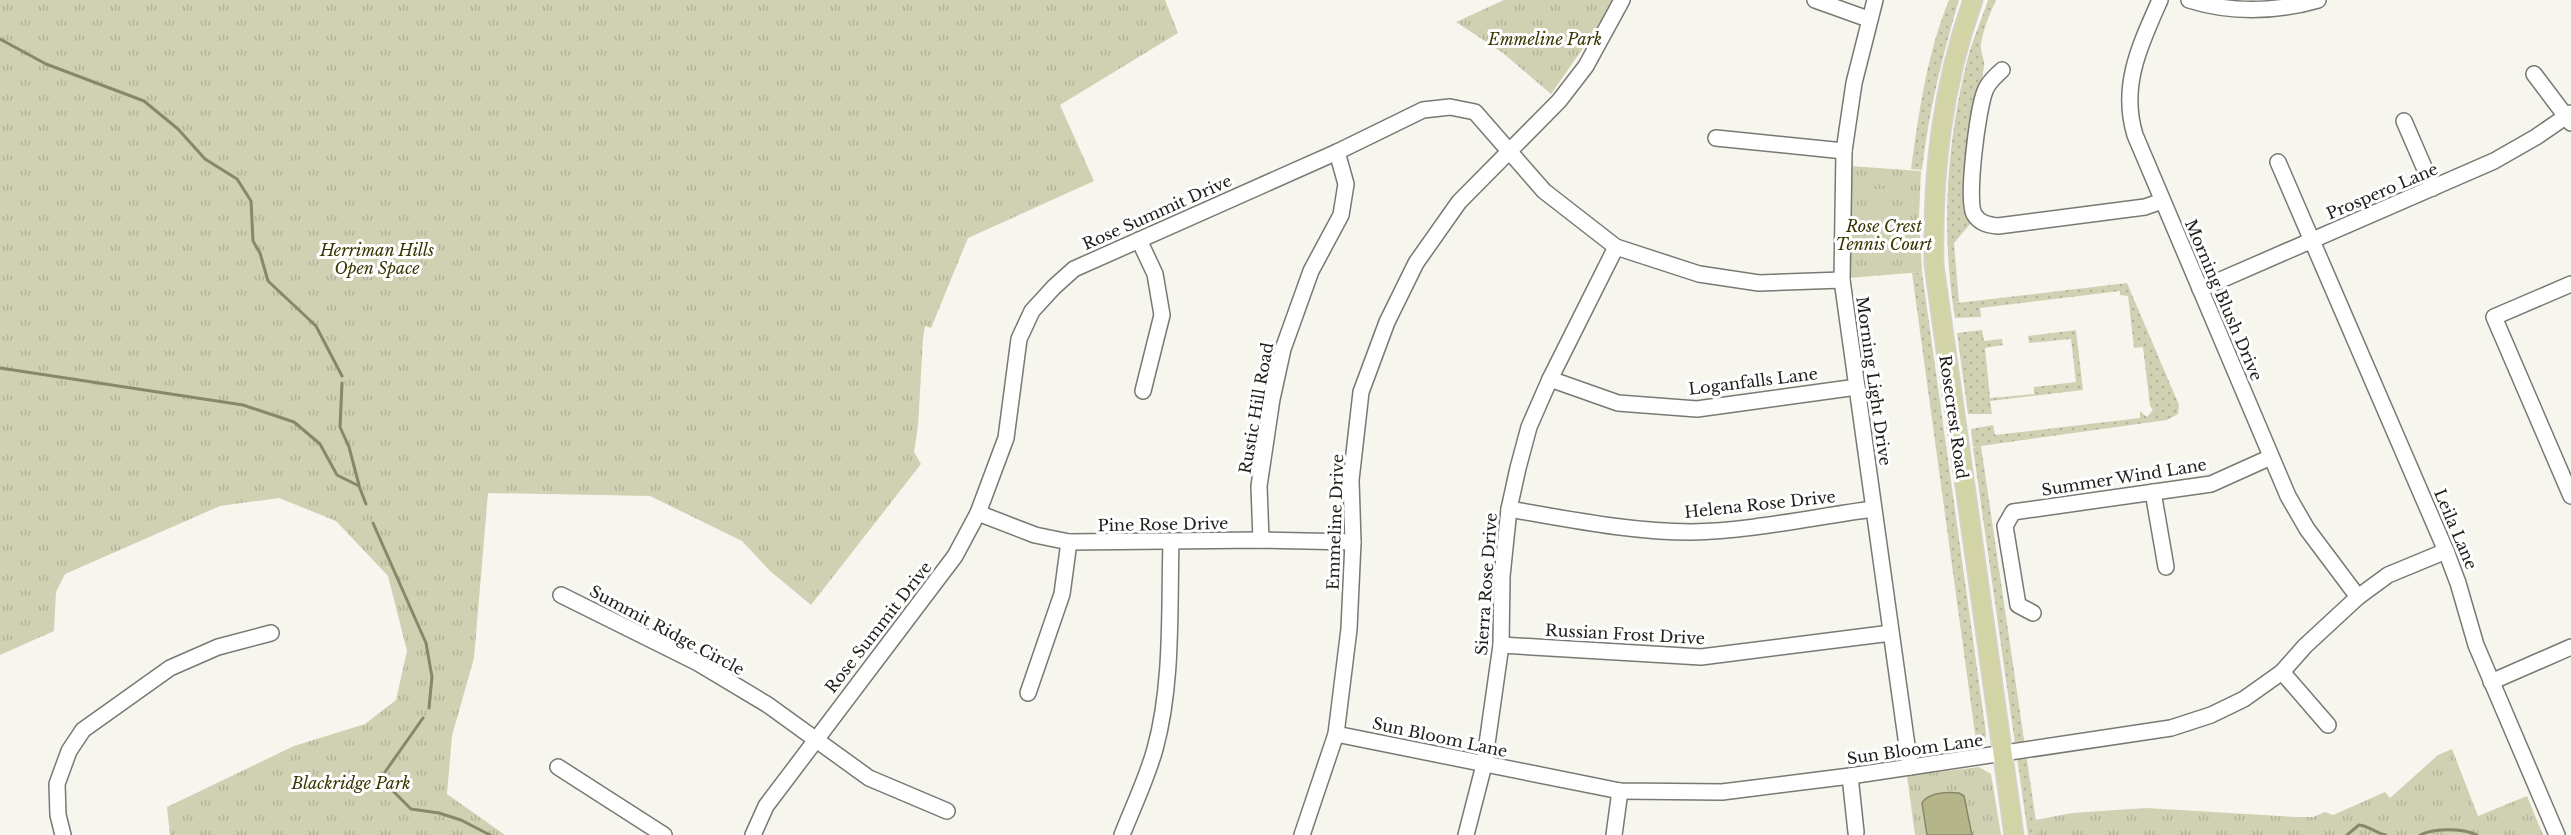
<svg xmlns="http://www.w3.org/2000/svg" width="2571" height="835" viewBox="0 0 2571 835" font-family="'Libre Baskerville',serif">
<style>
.grass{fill:url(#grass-dots)}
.park{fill:url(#park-tufts)}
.garden{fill:#d0d1b3}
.water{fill:#b4b588;stroke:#888868;stroke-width:1.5}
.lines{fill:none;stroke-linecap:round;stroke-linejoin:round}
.stream{stroke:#888868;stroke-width:3}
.minor-casing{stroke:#787972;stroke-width:18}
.major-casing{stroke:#d2d2d2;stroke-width:21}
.minor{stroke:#fff;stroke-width:15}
.major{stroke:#d3d4a6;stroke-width:18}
.labels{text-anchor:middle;stroke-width:6;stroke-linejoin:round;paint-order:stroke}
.park-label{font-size:16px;font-style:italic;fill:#373600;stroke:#fff}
.street-label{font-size:16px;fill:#20201d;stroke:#fff}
</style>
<defs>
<pattern id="grass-dots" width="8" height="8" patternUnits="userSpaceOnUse" patternTransform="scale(1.5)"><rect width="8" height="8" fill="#d0d1b3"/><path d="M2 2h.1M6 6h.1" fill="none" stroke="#b2b39a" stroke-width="1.8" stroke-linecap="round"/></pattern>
<pattern id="park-tufts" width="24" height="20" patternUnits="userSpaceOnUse" patternTransform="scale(1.5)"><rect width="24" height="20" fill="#d0d1b3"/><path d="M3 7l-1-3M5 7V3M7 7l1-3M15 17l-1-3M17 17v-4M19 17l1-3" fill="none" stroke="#b2b39a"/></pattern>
</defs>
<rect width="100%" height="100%" fill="#f6f6ef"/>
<g class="grass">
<path d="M 1949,0 L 1959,0 C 1942,57 1929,110 1922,170 L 1911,169 C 1919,112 1927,53 1949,0 Z"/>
<path d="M 1988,0 L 1996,0 C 1990,13 1983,30 1981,44 C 1980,52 1985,59 1984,67 C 1978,107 1952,187 1971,223 L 1954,243 L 1959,302 L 1957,303 L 2127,283 L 2179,405 L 2178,414 L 2167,420 L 1981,446 L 2038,835 L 2028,835 L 1973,448 L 1976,447 L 1973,447 L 1971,429 L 1993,425 L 1995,435 L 2140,418 L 2140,411 L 2147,417 L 2153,410 L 2150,406 L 2143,347 L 2134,348 L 2128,296 L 2120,295 L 2120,291 L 1980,308 L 1981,317 L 1955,318 C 1941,234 1946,147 1966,65 C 1971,43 1981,21 1988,0 Z"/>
<polygon points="1922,272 1986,733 1985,746 1977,748 1912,273"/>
<polygon points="1982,330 1984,341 2002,339 2003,345 1985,348 1990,398 2034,394 2034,387 2076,382 2071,339 2029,343 2028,336 2076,330 2083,390 1990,401 1992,414 1968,414 1957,333"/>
</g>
<g class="park">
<polygon points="0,0 1165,0 1178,33 1060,105 1094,181 968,238 931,328 925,326 923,339 918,426 914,452 921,464 811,605 770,571 742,541 650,496 488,493 474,658 452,736 447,794 505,835 170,835 167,807 294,746 365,724 396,700 407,651 388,576 336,521 279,498 220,506 65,574 56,592 54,631 0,655"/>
<polygon points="1504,0 1613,0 1607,14 1551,94 1503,53 1456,22"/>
<polygon points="1850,166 1921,171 1919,217 1922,272 1849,278"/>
<polygon points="2452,749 2478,816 2527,796 2543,835 2038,835 2035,820 2072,813 2146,808 2295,817 2313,817 2325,812 2333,815 2385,792 2390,798 2438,755"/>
<polygon points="1979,767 1991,774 2001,835 1915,835 1907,776"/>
</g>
<polygon class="garden" points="1874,189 1889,189 1888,226 1873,225"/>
<path class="water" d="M 1959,793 L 1964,796 L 1972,835 L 1927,835 L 1922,803 C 1929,792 1947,792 1959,793 Z"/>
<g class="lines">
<g class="stream">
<polyline points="0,39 46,64 144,101 178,129 205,159 237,179 251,201 253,241 260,253 268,281 316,326 342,376"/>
<polyline points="0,368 243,405 294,422 320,444 337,475 359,486 366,504"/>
<polyline points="342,383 340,427 349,447 359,485"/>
<polyline points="373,523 426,643 432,677 429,708"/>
<polyline points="423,718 385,772 382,780 411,809 439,813 461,820 490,835"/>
<path d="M 2347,835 L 2359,825 C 2369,826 2376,833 2386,835"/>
<path d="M 2420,835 C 2435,828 2462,828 2477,835"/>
</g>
<g class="minor-casing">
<g id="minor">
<polyline points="1815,0 1868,19"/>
<polyline points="1875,0 1854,83 1844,151 1842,280 1910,767"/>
<path d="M 2160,0 C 2140,45 2120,86 2135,135 L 2288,496 L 2307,529 L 2358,597"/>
<path d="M 2189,0 C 2231,13 2276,12 2318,0"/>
<path d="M 2002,70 C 1996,76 1988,82 1985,91 C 1978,108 1966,199 1974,214 C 1979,223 1988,225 1998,226 L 2145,207 L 2162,201"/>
<polyline points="2534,74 2571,123"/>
<polyline points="2404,121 2433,188"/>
<polyline points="1716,138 1844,151"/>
<polyline points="2278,162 2446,551 2458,583 2476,645 2557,835"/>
<polyline points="1139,240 1155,274 1162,315 1143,391"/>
<polyline points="2571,284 2494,317 2571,496"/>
<polyline points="2200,289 2494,161 2536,137 2571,113"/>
<polyline points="1550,379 1618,403 1697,409 1857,387"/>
<polyline points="2153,492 2166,567"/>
<path d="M 1509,509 C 1569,519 1630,532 1691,532 C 1751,531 1813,517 1873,509"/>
<polyline points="978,513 1035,535 1069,542 1261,540 1353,542"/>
<polyline points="1261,540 1259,486 1272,399 1283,349 1311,271 1341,215 1346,184 1337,152"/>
<polyline points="561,595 698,663 768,705 869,778 947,811"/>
<polyline points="2033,613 2018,605 2005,526 2013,512 2211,484 2271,457"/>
<polyline points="1501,645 1701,657 1891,633"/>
<polyline points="2282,672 2328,725"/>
<polyline points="2491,682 2571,647"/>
<polyline points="1028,693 1062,594 1069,542"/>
<polyline points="1336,734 1620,791 1722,792 1850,776 2171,728 2211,715 2244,699 2282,672 2305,646 2358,597 2388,575 2446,551"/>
<polyline points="558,767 664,835"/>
<polyline points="1850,776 1856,832"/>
<polyline points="63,835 58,815 57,784 69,751 83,730 170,668 218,647 271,633"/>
<polyline points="753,835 766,806 955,556 978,513 1006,438 1019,339 1032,311 1054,287 1074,269 1337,152 1423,110 1450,107 1475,112 1544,191 1616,247 1699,274 1759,283 1842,280"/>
<path d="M 1122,835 C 1133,807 1147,778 1155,749 C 1173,684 1169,609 1171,542"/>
<polyline points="1302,835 1336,734 1349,629 1353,542 1351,480 1361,392 1387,322 1416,263 1459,202 1559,101 1586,66 1622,0"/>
<polyline points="1466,835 1484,765 1501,645 1502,576 1509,509 1518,468 1529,427 1550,379 1616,247"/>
<polyline points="1614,835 1620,791"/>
</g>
</g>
<g class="major-casing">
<path id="major" d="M 1973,0 C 1942,87 1932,173 1934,265 L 2014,835"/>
</g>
<use href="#minor" class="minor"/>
<use href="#major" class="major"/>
</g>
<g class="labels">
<g class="park-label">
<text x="1545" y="45">Emmeline Park</text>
<text x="1884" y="232">Rose Crest<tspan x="1884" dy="18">Tennis Court</tspan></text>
<text x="377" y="256">Herriman Hills<tspan x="377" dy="18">Open Space</tspan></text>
<text x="351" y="789">Blackridge Park</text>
</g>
<g class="street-label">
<text transform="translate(2382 191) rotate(-23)" y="6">Prospero Lane</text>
<text transform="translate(1157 212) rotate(-24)" y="6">Rose Summit Drive</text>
<text transform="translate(2224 300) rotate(67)" y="6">Morning Blush Drive</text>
<text transform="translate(1753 381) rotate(-7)" y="6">Loganfalls Lane</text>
<text transform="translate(1874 381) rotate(82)" y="6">Morning Light Drive</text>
<text transform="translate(1256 408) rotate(-80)" y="6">Rustic Hill Road</text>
<text transform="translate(1954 417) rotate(82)" y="6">Rosecrest Road</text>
<text transform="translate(2124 477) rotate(-9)" y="6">Summer Wind Lane</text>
<text transform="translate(1760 504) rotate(-6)" y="6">Helena Rose Drive</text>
<text transform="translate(1335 522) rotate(-88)" y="6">Emmeline Drive</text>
<text transform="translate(1163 524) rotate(-1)" y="6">Pine Rose Drive</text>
<text transform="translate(2456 529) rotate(67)" y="6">Leila Lane</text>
<text transform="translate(1486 584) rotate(-86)" y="6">Sierra Rose Drive</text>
<text transform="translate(878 627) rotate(-52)" y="6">Rose Summit Drive</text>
<text transform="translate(667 630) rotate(28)" y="6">Summit Ridge Circle</text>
<text transform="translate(1625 634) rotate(3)" y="6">Russian Frost Drive</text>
<text transform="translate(1440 737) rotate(12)" y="6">Sun Bloom Lane</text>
<text transform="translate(1915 749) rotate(-8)" y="6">Sun Bloom Lane</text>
</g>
</g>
</svg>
